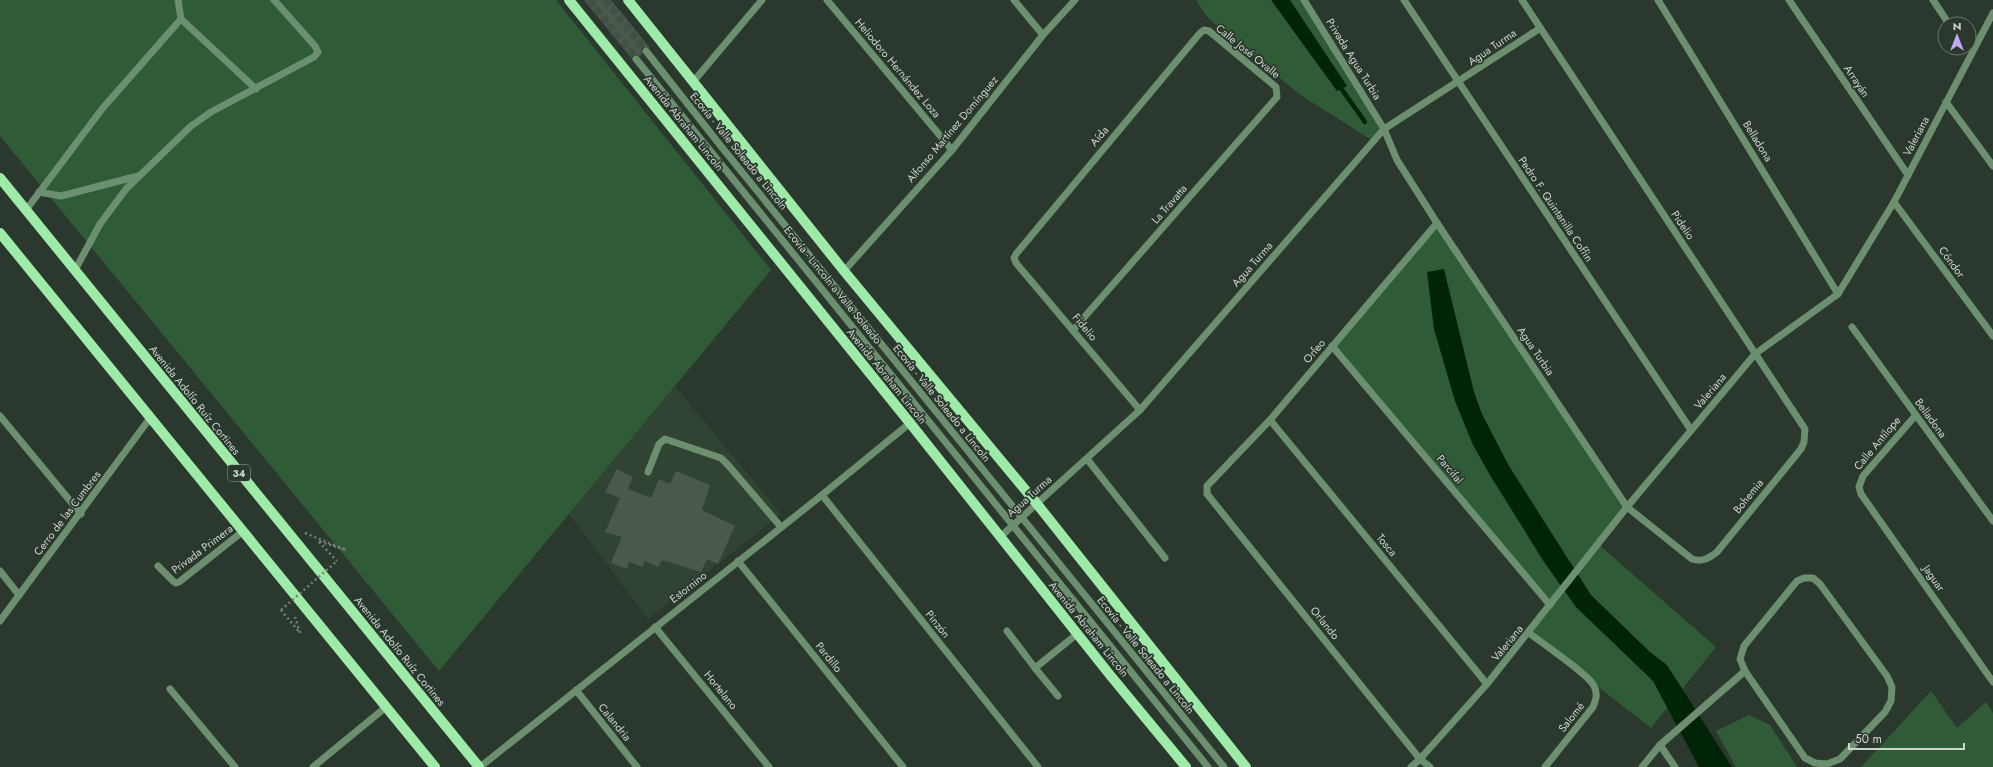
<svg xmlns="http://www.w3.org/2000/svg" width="1993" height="767" viewBox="0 0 1993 767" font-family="Jost,sans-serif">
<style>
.built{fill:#314333}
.green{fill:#2f5b36}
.water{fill:#012308}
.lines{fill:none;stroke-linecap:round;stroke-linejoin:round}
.stream{stroke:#012308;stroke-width:4.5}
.building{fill:#4b594d}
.minor-tunnel{stroke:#435045;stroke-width:7;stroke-dasharray:7 3.5;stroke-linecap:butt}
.path{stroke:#758077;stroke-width:2.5;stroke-dasharray:2 3;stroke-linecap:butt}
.minor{stroke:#6b8f6f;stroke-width:7}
.major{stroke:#9eeaa8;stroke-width:10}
.path-bridge{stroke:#758077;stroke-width:2.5;stroke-dasharray:2 3;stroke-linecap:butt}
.labels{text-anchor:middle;stroke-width:3.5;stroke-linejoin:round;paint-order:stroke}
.shield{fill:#2b382d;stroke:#9ca69e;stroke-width:1}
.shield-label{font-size:10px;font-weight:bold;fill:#cdd5ce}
.street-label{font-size:11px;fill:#cdd5ce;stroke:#2b382d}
</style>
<rect width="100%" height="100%" fill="#2b382d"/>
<polygon class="built" points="675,386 781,514 648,619 569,514"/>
<g class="green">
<polygon points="0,0 556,0 771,270 439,671 0,136"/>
<polygon points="1196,0 1304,0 1384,129 1370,139 1299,94 1207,17"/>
<polygon points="1437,223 1627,507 1598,544 1716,647 1651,728 1529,633 1550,605 1332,346"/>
<polygon points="1931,691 1957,728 1986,702 1993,713 1993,767 1861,767"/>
<polygon points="1749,715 1770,725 1797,767 1736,767 1716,731"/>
</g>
<g class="water">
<polygon points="1271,0 1290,0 1347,86 1337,91"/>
<polygon points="1444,269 1474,392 1482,414 1509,466 1591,595 1650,652 1667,665 1732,767 1699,767 1653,681 1576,607 1544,562 1490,475 1473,445 1455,401 1434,329 1427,272"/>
</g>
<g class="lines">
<polyline class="stream" points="1338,84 1365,122"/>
</g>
<g class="building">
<polygon points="584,0 611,0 650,48 643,47 641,50 642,54 640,56 635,54 631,58"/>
<polygon points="617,469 633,477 628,489 651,498 659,479 670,484 676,471 710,485 702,510 735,526 718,564 707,559 701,572 662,560 658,567 645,561 642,567 629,562 627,569 611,563 622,537 605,532 620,498 605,492"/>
</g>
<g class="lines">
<g class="minor-tunnel">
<polyline points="590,0 636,59"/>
<polyline points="605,0 646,51"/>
</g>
<g class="path">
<polyline points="305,533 346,550 318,541 337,561"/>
<polyline points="281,610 300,633 295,617"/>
</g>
<g class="minor">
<polyline points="827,0 952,150"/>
<polyline points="1014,0 1043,35"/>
<path d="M 1304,0 L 1384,129 L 1397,160 L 1437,223 L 1627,507 L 1692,559 C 1702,562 1708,559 1717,552 L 1801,449 L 1804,442 L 1805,429 L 1522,0"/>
<polyline points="1404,0 1691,430"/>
<polyline points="1658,0 1838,294"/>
<polyline points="1789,0 1908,175"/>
<polyline points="1933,0 1949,24"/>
<polyline points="181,19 256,89"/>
<polyline points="646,51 720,145 1224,767"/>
<polyline points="636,59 1208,767"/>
<polyline points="693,82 762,0"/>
<polyline points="1946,102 1993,166"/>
<polyline points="39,192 61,196 138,176"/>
<polyline points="1894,202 1993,336"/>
<polyline points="26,210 102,109 181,19 178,0"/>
<polyline points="75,270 100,224 126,189 191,126 211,112 314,57 318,52 315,46 274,0"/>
<polyline points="844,271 952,150 1043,35 1075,0"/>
<polyline points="1852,327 1993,521"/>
<polyline points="1073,330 1277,97 1276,87 1209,31 1204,30 1200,33 1016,254 1014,258 1016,263 1140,410"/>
<polyline points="1332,346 1550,605"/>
<polyline points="0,416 81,514"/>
<polyline points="1915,416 1863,476 1859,487 1861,494 1993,682"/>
<polyline points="1270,420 1487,684"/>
<polyline points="1087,459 1165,558"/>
<polyline points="648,472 659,444 665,439 721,458 728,465 781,527"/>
<polyline points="822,495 1038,767"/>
<polyline points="1000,537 1140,410 1384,129 1539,29"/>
<polyline points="738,561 903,767"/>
<polyline points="158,566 173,581 176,583 179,582 242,532"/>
<polyline points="0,571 19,595"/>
<polygon points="1804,578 1813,578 1820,584 1887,676 1892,687 1891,701 1885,712 1840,759 1827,764 1815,763 1805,758 1745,671 1740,659 1744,646 1797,581"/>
<polyline points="0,621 150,418"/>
<polyline points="655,627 769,767"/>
<polyline points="1007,631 1035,668 1077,634"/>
<path d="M 1529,633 C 1542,643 1589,675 1594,686 C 1598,694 1596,700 1593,707 L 1545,767"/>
<polyline points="1035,668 1058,696"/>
<polyline points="170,689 235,767"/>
<polyline points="576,690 637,767"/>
<polyline points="1660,745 1675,767"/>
<polyline points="313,767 386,707"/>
<polyline points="480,767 822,495 910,423"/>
<polyline points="1411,767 1420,759 1487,684 1627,507 1755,354 1838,294 1894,202 1993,13"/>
<polyline points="1430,767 1420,759 1207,494 1207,486 1270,420 1437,223"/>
<polyline points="1642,767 1660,745 1745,671"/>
</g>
<g class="major">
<polyline points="569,0 910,423 1110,675 1186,767"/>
<polyline points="628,0 844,271 1037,504 1246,767"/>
<polyline points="0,178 479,767"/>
<polyline points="0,233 435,767"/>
</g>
<polyline class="path-bridge" points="281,610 337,561"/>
</g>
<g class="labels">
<rect class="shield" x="228" y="465" width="22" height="16" rx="3"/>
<g class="shield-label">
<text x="239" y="477">34</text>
</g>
<g class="street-label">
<text transform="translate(1492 47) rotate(-34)" y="4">Agua Turma</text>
<text transform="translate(1248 51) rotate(39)" y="4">Calle José Ovalle</text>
<text transform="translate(1354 59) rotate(58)" y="4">Privada Agua Turbia</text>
<text transform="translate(898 68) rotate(50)" y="4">Heliodoro Hernández Loza</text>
<text transform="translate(1857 81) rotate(56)" y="4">Arrayán</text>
<text transform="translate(684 123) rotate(51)" y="4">Avenida Abraham Lincoln</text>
<text transform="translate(952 129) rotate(-50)" y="4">Alfonso Martínez Domínguez</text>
<text transform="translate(1099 136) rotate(-50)" y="4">Aída</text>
<text transform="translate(1916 136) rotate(-62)" y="4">Valeriana</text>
<text transform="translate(1758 141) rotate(58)" y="4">Belladona</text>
<text transform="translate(739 151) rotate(51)" y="4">Ecovía - Valle Soleado a Lincoln</text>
<text transform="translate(1169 204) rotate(-49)" y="4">La Travatta</text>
<text transform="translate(1556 209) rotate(56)" y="4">Pedro F. Quintanilla Coffin</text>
<text transform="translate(1683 225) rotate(56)" y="4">Pidelio</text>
<text transform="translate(1952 262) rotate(54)" y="4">Cóndor</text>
<text transform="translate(1252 264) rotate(-49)" y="4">Agua Turma</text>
<text transform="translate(833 285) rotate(51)" y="4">Ecovía - Lincoln a Valle Soleado</text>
<text transform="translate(1085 327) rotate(50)" y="4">Fidelio</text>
<text transform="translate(1314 351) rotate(-50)" y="4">Orfeo</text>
<text transform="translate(1536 351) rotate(56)" y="4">Agua Turbia</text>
<text transform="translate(887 376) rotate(51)" y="4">Avenida Abraham Lincoln</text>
<text transform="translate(1710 391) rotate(-50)" y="4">Valeriana</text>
<text transform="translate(195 400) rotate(51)" y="4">Avenida Adolfo Ruíz Cortines</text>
<text transform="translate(942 403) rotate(51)" y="4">Ecovía - Valle Soleado a Lincoln</text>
<text transform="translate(1931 418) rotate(54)" y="4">Belladona</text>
<text transform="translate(1877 443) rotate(-50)" y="4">Calle Antílope</text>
<text transform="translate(1450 469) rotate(50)" y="4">Parcifal</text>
<text transform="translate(1029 496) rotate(-42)" y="4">Agua Turma</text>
<text transform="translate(1748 496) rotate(-51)" y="4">Bohemia</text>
<text transform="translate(67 513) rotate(-53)" y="4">Cerro de las Cumbres</text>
<text transform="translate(1387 545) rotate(51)" y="4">Tosca</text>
<text transform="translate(202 549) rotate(-37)" y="4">Privada Primera</text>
<text transform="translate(1934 578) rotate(55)" y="4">Jaguar</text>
<text transform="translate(688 587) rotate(-38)" y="4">Estornino</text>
<text transform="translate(1325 623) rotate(51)" y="4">Orlando</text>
<text transform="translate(938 624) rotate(51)" y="4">Pinzón</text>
<text transform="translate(1089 629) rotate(51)" y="4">Avenida Abraham Lincoln</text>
<text transform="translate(1507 643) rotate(-51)" y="4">Valeriana</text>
<text transform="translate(400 651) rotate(51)" y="4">Avenida Adolfo Ruíz Cortines</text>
<text transform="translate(1146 655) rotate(51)" y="4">Ecovía - Valle Soleado a Lincoln</text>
<text transform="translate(829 657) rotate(51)" y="4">Pardillo</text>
<text transform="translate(721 690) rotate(51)" y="4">Hortelano</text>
<text transform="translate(1571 717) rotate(-52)" y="4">Salomé</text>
<text transform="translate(615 722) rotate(51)" y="4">Calandria</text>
</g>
</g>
<g transform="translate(1957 36)"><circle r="19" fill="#2b382d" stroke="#6c776d"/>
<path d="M0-3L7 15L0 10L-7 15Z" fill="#bfa9f4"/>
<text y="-6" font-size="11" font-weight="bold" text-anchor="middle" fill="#cdd5ce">N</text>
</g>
<path d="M1849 743v6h115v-6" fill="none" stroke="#cdd5ce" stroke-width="2"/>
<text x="1855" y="743" font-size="12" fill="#cdd5ce" stroke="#2b382d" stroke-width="3" paint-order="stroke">50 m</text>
</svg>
